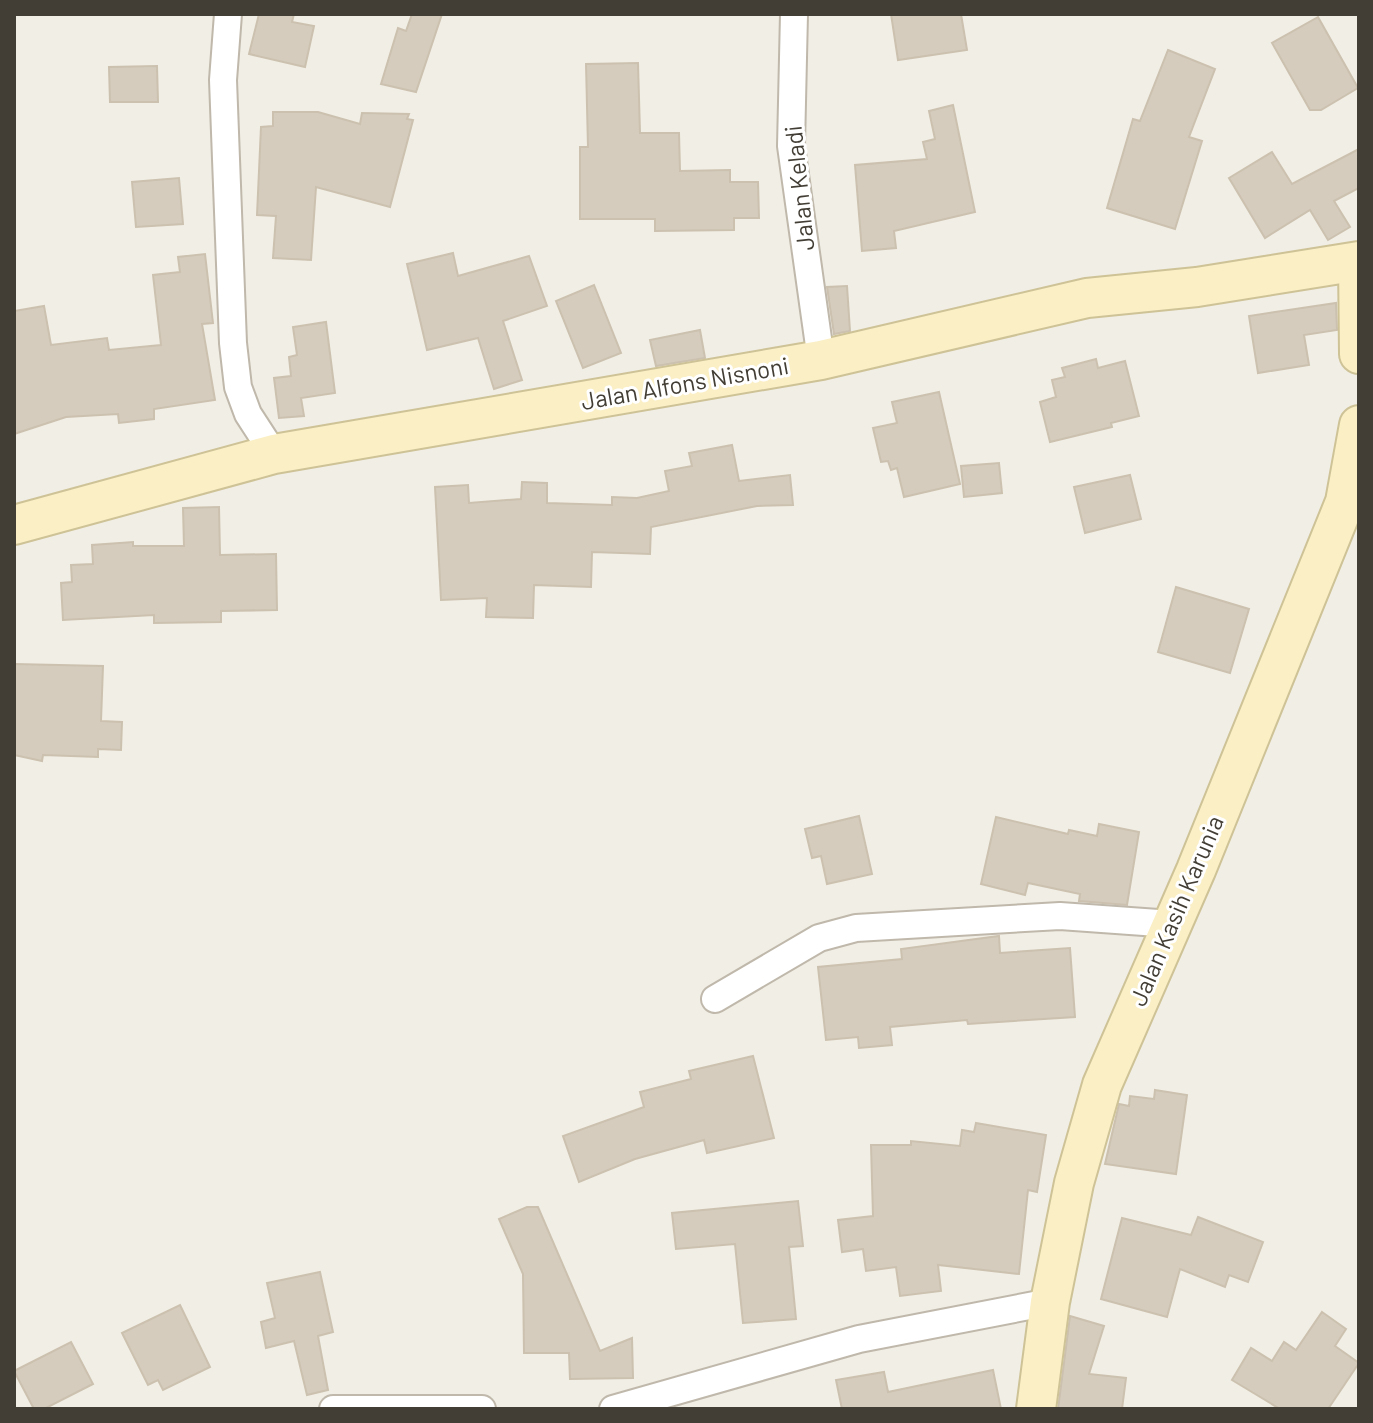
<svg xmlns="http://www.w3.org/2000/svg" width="1373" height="1423" viewBox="0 0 1373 1423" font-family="Barlow,sans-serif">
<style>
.building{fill:#d5ccbe;stroke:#ccc1af;stroke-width:2}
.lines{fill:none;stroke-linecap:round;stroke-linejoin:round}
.street-casing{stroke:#bfb8ab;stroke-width:30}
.secondary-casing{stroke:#cec297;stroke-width:42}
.street{stroke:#fff;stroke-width:26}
.secondary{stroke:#faefc5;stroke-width:38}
.labels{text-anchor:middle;stroke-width:6;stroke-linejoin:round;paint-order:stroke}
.street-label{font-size:24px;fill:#433e35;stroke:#fff}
</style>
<rect width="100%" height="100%" fill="#f1eee5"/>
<g class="building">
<polygon points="259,14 294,14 292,22 314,26 305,67 249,54"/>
<polygon points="412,14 442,14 416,92 381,84 398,28 406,31"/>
<polygon points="891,14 961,14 967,50 898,60"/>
<polygon points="1318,17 1358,88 1321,110 1310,110 1272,43"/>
<polygon points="1168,50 1215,69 1189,137 1202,141 1175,229 1107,208 1133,119 1140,121"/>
<polygon points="638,63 640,133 679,133 680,171 730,170 730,182 758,182 759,218 734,218 734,230 655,231 655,219 580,219 580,147 588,147 586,64"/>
<polygon points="157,66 158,102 110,102 109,67"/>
<polygon points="953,105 975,212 894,231 896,248 862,251 855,165 927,159 923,142 935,139 929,111"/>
<polygon points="273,112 318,112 360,124 362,113 409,114 407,119 413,120 390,207 316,187 311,260 273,258 276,216 257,215 261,127 273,126"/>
<polygon points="1359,149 1359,188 1334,201 1350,227 1328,240 1310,210 1265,238 1229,178 1272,152 1292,184"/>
<polygon points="179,178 183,224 136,227 132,182"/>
<polygon points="453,253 458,276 529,256 547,306 503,321 522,380 494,389 478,338 427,350 407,264"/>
<polygon points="205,254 213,323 202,324 215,400 154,409 154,419 119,423 118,414 66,417 14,434 14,311 44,306 51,345 107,338 109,350 161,345 153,275 180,272 178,257"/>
<polygon points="594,285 621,353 583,368 556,301"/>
<polygon points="847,286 850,331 834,334 827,287"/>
<polygon points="1336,303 1337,330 1304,335 1309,365 1258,373 1249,316"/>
<polygon points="326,322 335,393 301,398 304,416 279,418 274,378 291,376 289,357 297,355 293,327"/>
<polygon points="700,330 705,358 656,366 650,340"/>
<polygon points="1096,359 1098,368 1125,361 1139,416 1111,423 1112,427 1050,442 1040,402 1056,397 1052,380 1065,377 1062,368"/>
<polygon points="939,392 960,484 904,497 897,468 891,470 888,461 881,462 873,428 897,423 892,402"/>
<polygon points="732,445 739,481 790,475 793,505 757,506 651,527 650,554 592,552 591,587 534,585 533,618 486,617 487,598 441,600 435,487 468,485 469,503 521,499 522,482 547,483 547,503 612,505 612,497 637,498 669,491 665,471 692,466 689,453"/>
<polygon points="999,463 1002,493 964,497 961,466"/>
<polygon points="1130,475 1141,519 1085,533 1074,487"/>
<polygon points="219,507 220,555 276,554 277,610 221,611 221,622 154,623 154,615 63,620 61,583 72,582 71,565 93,564 92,545 133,542 133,546 184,546 183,508"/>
<polygon points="1176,587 1249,609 1230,673 1158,652"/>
<polygon points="14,664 103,666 101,721 122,722 121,750 98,749 98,757 43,755 42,761 14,755"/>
<polygon points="859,816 872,874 827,884 821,856 812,858 805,829"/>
<polygon points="996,817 1068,834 1069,830 1097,836 1099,824 1139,832 1127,905 1079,901 1080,894 1028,883 1025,895 981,884"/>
<polygon points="999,936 1000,953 1070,948 1075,1017 968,1024 967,1020 890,1027 892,1045 859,1048 858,1037 826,1040 818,967 902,959 901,949"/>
<polygon points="753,1056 774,1138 707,1153 704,1140 635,1159 579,1182 563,1136 644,1107 640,1092 691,1079 689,1071"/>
<polygon points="1155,1090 1187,1095 1176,1174 1105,1164 1119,1104 1129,1106 1130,1096 1154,1099"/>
<polygon points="976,1123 1046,1135 1037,1192 1028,1190 1019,1274 938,1265 941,1291 900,1296 896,1267 866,1271 863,1249 842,1252 838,1220 873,1216 871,1145 911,1145 911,1141 960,1146 962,1130 974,1132"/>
<polygon points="798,1201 803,1246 789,1247 796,1319 743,1323 735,1244 676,1249 672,1213"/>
<polygon points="527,1207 538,1207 600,1351 632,1338 633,1378 570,1379 569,1353 524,1353 523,1274 499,1219"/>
<polygon points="1198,1217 1263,1242 1248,1282 1229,1275 1225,1287 1180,1269 1167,1317 1101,1299 1122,1218 1191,1235"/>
<polygon points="320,1272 333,1332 318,1336 328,1390 307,1395 294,1341 266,1348 261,1322 275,1318 267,1283"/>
<polygon points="180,1305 210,1367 163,1390 158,1380 148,1385 122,1333"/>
<polygon points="1322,1312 1346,1329 1335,1346 1359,1363 1328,1409 1280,1409 1232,1380 1251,1348 1272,1361 1284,1342 1296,1350"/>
<polygon points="1070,1316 1104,1326 1089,1374 1126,1378 1122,1409 1058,1409"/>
<polygon points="71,1342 93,1384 44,1409 34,1409 14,1371"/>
<polygon points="993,1370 1001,1409 842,1409 836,1380 884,1372 888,1392"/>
</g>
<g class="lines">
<g class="street-casing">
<g id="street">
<polyline points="228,14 223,80 233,343 238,387 248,414 274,454"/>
<polyline points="794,14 791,146 821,360"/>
<polyline points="715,999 819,938 856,928 1060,916 1172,924"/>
<polyline points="333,1409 482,1409"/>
<polyline points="613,1409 859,1339 1050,1302"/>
</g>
</g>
<g class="secondary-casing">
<g id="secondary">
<polyline points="1358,262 1359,354"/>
<polyline points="14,525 274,454 821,360 1087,298 1197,287 1359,261"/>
<polyline points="1036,1409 1050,1302 1074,1183 1102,1085 1196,870 1345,502 1359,425"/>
</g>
</g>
<use href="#street" class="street"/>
<use href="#secondary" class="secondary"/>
</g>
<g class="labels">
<g class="street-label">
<text transform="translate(800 188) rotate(-96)" y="8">Jalan Keladi</text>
<text transform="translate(685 384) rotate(-10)" y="8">Jalan Alfons Nisnoni</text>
<text transform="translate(1177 911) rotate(-67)" y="8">Jalan Kasih Karunia</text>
</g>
</g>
<rect width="1373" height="1423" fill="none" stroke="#433e35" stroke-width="32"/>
</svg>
